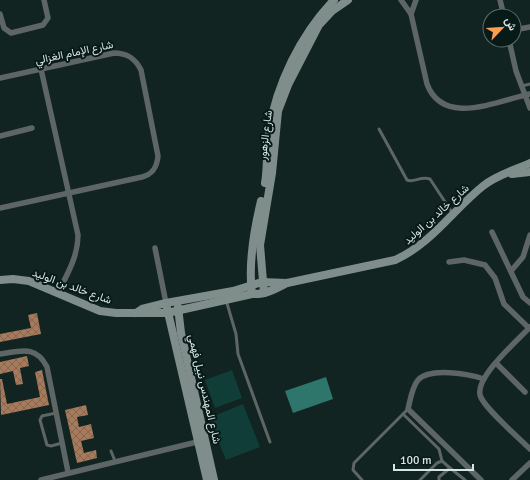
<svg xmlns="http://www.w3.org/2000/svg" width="530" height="480" viewBox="0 0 530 480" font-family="Signika,Vazirmatn,sans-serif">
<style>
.green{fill:#103d38}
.water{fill:#2e756c}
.building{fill:url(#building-cross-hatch)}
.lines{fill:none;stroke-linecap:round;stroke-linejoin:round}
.lane{stroke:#5d6664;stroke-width:3}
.street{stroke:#5d6664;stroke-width:5.5}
.secondary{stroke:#7f8e8b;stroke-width:8}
.labels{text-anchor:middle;stroke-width:4;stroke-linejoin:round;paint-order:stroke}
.street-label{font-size:11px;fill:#d9e5e3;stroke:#081a18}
</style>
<defs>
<pattern id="building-cross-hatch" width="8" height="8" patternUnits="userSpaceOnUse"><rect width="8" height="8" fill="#a67a5a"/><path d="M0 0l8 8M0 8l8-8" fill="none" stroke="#836752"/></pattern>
</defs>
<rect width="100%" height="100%" fill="#112421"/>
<g class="green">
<polygon points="232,370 242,398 215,408 205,380"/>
<polygon points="243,404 260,447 226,460 209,418"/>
</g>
<polygon class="water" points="326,377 333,399 293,413 285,391"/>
<g class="building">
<polygon points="37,313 41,334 0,342 0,334 31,328 28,315"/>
<polygon points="27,356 29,366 20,368 23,384 16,385 13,371 0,374 0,362"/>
<polygon points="42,370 49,405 1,415 0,379 2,379 7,404 40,397 35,372"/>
<polygon points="86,405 88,415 77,417 79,427 91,424 94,438 81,441 84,453 96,450 97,458 77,463 65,410"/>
</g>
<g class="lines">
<g class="lane">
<polyline points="522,86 530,84"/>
<path d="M 379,129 L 407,180 C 414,183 420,176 430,179 L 453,214"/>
<polyline points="226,300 236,334 238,354 270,442"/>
<polyline points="56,413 42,416 40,420 47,445 51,446 62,443"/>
<polyline points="403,414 439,449 442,461"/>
<polyline points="111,451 115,461"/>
<polyline points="362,480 353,470 354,463 408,409"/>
<polyline points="420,480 437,463 442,461 450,468"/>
<polyline points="439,480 439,477 450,468 465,480"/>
</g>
<g class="street">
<path d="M 401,0 L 411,14 L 427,84 C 443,127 497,101 530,94"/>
<polyline points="500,0 504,16"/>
<polyline points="0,14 4,28 11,33 43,25 48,18 44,0"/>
<polyline points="411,14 416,0"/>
<polyline points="514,30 530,27"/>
<polyline points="509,40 516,71 530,108"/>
<path d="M 41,69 L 78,235 C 78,257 67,274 58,293"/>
<path d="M 0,78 L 114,53 C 127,53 135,58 141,70 L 158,156 C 157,167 153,174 142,177 L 0,208"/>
<polyline points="0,136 32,128"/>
<polyline points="492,232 523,297 530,303"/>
<polyline points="155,248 166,303"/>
<polyline points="449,262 464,260 485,265 495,278 504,304 529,328"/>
<polyline points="511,271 523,257 530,235"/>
<path d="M 530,327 C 518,340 476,376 480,395 C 483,407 519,438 530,449"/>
<path d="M 0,354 C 21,351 36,345 47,367 L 68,472"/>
<polyline points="496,363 525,392"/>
<polyline points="41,480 201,441"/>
<path d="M 481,480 L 408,409 C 410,401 412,387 418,380 C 430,367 469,374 484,379"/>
<polyline points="512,480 530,463"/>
</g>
<g class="secondary">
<polyline points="512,174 530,172"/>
<path d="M 265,183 C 268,166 266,149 269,132 C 276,85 301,34 334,0"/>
<path d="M 0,280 L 13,279 L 29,281 L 100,311 L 116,313 L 167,313 L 252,294 C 264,295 276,289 287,283"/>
<polyline points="264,293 260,245 272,173 278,111 288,85 319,25 332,11 348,0"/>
<path d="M 252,294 C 248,264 254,230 261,201"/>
<polyline points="178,307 181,333 214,480"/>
<polyline points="167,308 207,480"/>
<path d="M 136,313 L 142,309 L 166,303 L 233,291 L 262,282 L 287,283 L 395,260 C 431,244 453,210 483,186 C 496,175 515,170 530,163"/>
</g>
</g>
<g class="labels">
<g class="street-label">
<text transform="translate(74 52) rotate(-12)" y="4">شارع الإمام الغزالي</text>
<text transform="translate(265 135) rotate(-83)" y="4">شارع الزهور</text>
<text transform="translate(436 214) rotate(-42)" y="4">شارع خالد بن الوليد</text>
<text transform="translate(72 286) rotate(20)" y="4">شارع خالد بن الوليد</text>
<text transform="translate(205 389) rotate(77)" y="4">شارع المهندس نبيل فهمي</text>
</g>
</g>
<g transform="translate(502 28) rotate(65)"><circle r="19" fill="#081a18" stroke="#5c6b69"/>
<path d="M0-3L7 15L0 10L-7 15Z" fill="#fc9e52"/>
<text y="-6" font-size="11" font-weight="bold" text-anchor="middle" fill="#d9e5e3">ش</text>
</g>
<path d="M394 464v6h79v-6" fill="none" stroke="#d9e5e3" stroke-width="2"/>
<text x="400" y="464" font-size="12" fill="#d9e5e3" stroke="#081a18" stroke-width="3" paint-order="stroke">100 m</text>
</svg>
